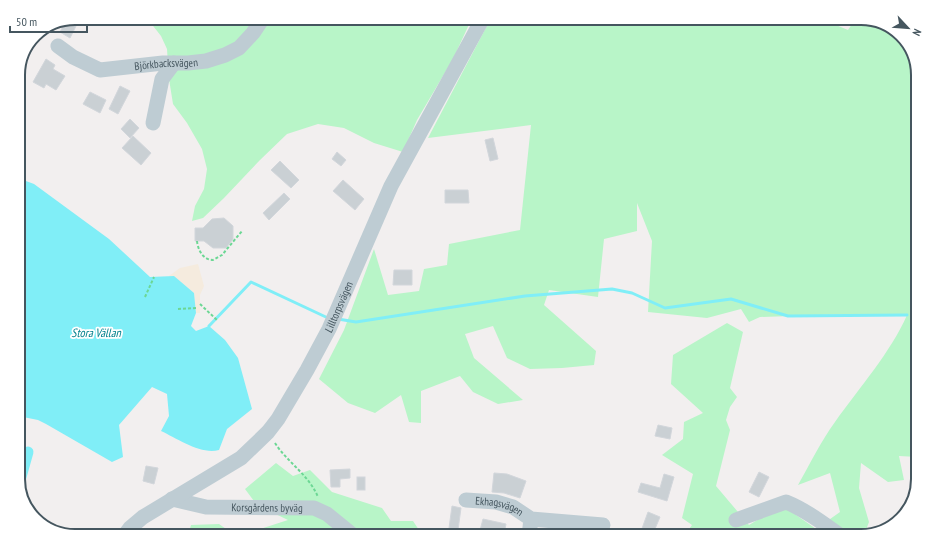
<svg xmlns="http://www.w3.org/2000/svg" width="936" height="554" viewBox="0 0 936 554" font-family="'PT Sans Narrow',sans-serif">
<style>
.green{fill:#b8f5c8}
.sand{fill:#f5ebde}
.water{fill:#80eef7}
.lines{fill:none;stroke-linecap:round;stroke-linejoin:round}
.stream{stroke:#80eef7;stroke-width:3}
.canal{stroke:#80eef7;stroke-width:11}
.building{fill:#cad0d4;stroke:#d2d6db}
.path{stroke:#6cd794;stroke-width:2;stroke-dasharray:3 2;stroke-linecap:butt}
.minor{stroke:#beccd3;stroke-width:15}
.labels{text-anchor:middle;stroke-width:3.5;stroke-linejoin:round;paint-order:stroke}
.street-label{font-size:11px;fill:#45565f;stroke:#fff}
.water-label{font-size:12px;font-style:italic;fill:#04828e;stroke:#fff}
.rim{fill:none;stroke:#45565f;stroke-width:2}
</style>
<rect width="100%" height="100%" fill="#f2efef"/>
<g class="green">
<polygon points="153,18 472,18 453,59 417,120 403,152 374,143 344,128 318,124 287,134 260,160 224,198 203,218 192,221 195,206 204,189 207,169 202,149 187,123 173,104 169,79 167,49 161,36 150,22"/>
<path d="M 491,18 L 819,18 L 848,30 L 856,18 L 861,18 L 889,26 L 910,47 L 918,72 L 918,457 L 899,456 L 904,480 L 888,482 L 861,463 L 859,488 L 869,522 L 864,535 L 684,536 L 692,525 L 682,518 L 693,474 L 662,455 L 683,439 L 684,422 L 703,413 L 671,384 L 673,355 L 727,323 L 743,332 L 730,388 L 737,397 L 730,407 L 726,420 L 730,430 L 716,486 L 749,525 L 782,505 L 816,529 L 840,512 L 830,473 L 798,485 C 810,464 821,441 835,422 C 859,388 891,352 907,315 L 851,314 L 760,317 L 749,322 L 741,309 L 707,318 L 648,312 L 652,241 L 637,203 L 637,231 L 604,239 L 598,297 L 549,290 L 544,305 L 596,351 L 594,365 L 562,368 L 530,369 L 507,358 L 493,326 L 465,334 L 474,358 L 523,400 L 498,404 L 473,392 L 460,376 L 421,391 L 421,423 L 409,422 L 401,395 L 375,413 L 348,403 L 319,379 L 344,330 L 374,249 L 388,295 L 419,291 L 424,269 L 447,265 L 449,244 L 520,230 L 531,125 L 428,138 Z"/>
<polygon points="276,463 293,476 310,470 332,492 382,508 391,521 413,521 421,533 414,536 239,536 288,520 257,505 245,489"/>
<polygon points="219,524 236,536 188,536 191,525"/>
</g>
<polygon class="sand" points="198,264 204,286 200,295 200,313 196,313 194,293 174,276 169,276 180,268"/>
<path class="water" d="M 18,178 L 34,184 L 109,239 L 150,277 L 174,276 L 194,293 L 196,313 L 191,326 L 196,331 L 209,326 L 225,340 L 238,358 L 252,409 L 227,429 L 219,450 C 201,455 178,439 161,431 L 169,416 L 167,394 L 152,387 L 119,425 L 123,457 L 112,462 L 46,424 L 38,420 L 18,416 Z"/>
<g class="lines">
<g class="stream">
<polyline points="338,319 356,322 525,296 612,289 632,293 665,308 731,299 788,316 907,315"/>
<polyline points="209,326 251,282 328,318"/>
</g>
<polyline class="canal" points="19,484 28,452"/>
</g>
<g class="building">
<polygon points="68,21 76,26 70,38 60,32 65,22"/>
<polygon points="46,59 55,65 53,69 65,76 56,90 46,84 44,88 33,82"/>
<polygon points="120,86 130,91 118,114 109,109"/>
<polygon points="90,92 106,100 100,113 83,104"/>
<polygon points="130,119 139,128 130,138 121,129"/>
<polygon points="133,136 151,153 141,165 122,148"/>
<polygon points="493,138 498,159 490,161 485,140"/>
<polygon points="337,152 346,160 341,166 332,159"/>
<polygon points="280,161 299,180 291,188 271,170"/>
<polygon points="343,180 364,199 355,210 333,191"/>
<polygon points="445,190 468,190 469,203 445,203"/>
<polygon points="284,193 290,199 269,220 263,213"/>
<polygon points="224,218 233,226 233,239 226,248 213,248 204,241 195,241 195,228 203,228 212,219"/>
<polygon points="394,270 412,270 412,285 393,285"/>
<polygon points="658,425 672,428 670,439 655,436"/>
<polygon points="146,466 158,468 154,484 143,481"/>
<polygon points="350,469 350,478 340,479 340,487 331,487 330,470"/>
<polygon points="759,472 769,477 759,497 749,492"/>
<polygon points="494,473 507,474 526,481 520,498 504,493 492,492"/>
<polygon points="664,474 674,477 667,501 638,492 641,483 660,488"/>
<rect x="357" y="477" width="8" height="13"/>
<polygon points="452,506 461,508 458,530 449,528"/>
<polygon points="648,512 660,517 652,536 645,536 640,534"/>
<polygon points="483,519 506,524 505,529 520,535 520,536 488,536 479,534"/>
</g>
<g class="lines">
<g class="path">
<path d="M 197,241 C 198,250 203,260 213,260 L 222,255 L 242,231"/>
<polyline points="145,297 154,277"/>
<polyline points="200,304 218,321"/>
<polyline points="178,309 196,308"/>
<path d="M 275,443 C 287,462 309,475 318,497"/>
</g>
<g class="minor">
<path id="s1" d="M 58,46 L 73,57 L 100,70 L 163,63 L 188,63 L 206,61 L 225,55 L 239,48 L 253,33 L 263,18"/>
<polyline points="153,123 162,79 174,63"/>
<path id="s2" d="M 172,499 L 206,507 L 314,508 L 327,514 L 354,536"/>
<path id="s3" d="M 466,500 L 496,502 L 513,507 L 531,519 L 603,525"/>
<path d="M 736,520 L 786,502 C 806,510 824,524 841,536"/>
<path id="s4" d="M 124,536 L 130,528 L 143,517 L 241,458 L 268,432 L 278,419 L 307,370 L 329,329 L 391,186 L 483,18"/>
<polyline points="529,536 531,519"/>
</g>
</g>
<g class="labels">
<g class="street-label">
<text dy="4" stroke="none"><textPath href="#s1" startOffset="115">Björkbacksvägen</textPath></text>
<text dy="4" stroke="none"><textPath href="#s4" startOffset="323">Lilltorpsvägen</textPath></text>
<text dy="4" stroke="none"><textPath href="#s2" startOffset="96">Korsgårdens byväg</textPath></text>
<text dy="4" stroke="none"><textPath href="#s3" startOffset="34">Ekhagsvägen</textPath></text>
</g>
<g class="water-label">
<text x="96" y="337">Stora Vällan</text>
</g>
</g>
<path d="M0 0H936V554H0ZM75 25H861A50 50 0 0 1 911 75V479A50 50 0 0 1 861 529H75A50 50 0 0 1 25 479V75A50 50 0 0 1 75 25Z" fill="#fff" fill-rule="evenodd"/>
<path class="rim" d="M75 25H861A50 50 0 0 1 911 75V479A50 50 0 0 1 861 529H75A50 50 0 0 1 25 479V75A50 50 0 0 1 75 25Z"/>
<g transform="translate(908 28) rotate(116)" stroke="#ffffff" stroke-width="3" paint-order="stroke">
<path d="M0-3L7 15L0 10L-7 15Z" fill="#45565f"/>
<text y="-6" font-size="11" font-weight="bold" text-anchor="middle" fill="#45565f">N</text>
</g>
<path d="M10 26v6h77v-6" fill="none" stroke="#45565f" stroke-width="2"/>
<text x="16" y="26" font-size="12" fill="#45565f" stroke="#ffffff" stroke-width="3" paint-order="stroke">50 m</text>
</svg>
